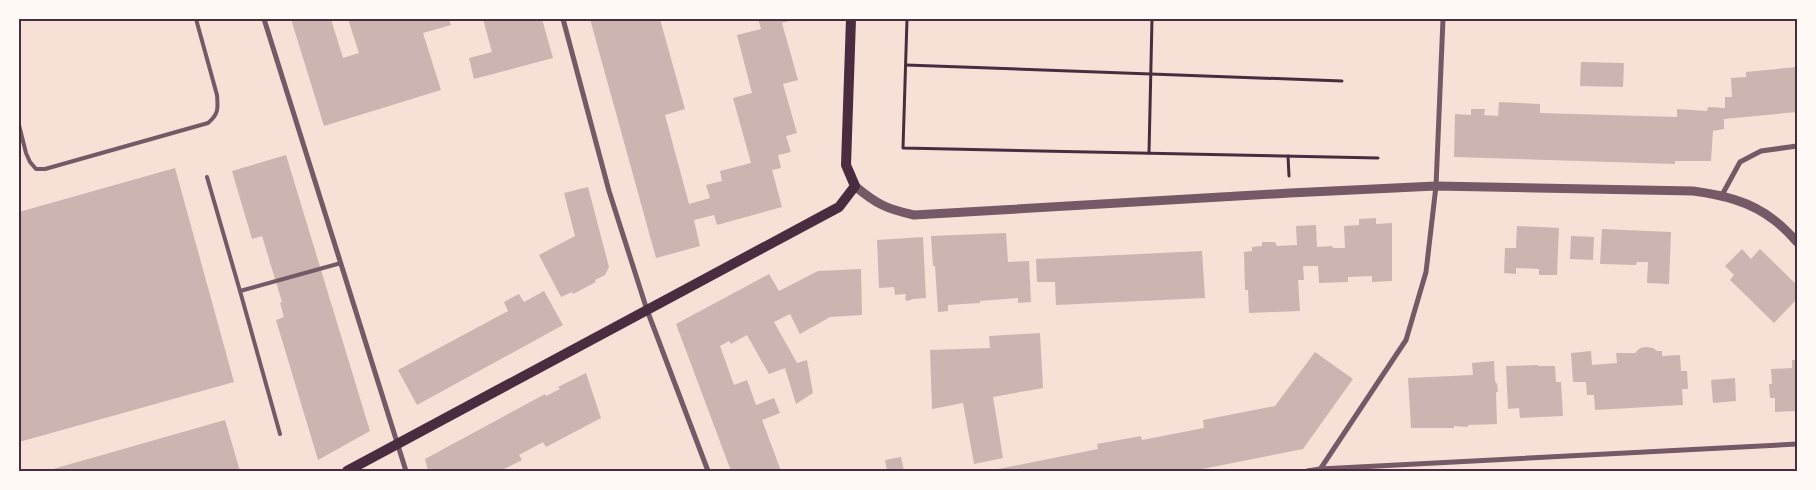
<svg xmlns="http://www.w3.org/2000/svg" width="1816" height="490" viewBox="0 0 1816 490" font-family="Lato,sans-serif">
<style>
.building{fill:#ccb4b1}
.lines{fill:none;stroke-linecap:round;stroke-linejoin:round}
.path{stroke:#4a2c40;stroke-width:3}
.service{stroke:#755966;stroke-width:4}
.minor{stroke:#755966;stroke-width:5}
.tertiary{stroke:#755966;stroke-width:9}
.secondary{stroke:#4a2c40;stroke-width:10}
.neatline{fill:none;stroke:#4a2c40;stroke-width:2}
</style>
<rect width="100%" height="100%" fill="#f7e1d7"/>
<g class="building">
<polygon points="291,19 331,19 343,58 359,53 348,19 449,19 451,25 423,33 441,90 324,126"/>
<polygon points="483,19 542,19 553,58 474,79 469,58 492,52"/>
<polygon points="590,19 660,19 685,109 665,115 689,204 710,198 706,185 722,181 720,171 751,163 733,98 752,93 737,35 761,29 758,19 796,19 782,23 798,80 783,84 797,133 786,136 791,152 778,155 781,168 772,170 782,207 717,225 714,215 694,220 700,246 656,258"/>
<polygon points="1581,62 1624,63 1623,87 1580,86"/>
<polygon points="1797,67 1797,112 1724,119 1724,129 1713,131 1711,161 1675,161 1675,164 1454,157 1455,114 1471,115 1471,109 1485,109 1484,115 1498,116 1499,102 1540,104 1540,113 1677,117 1677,109 1707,111 1708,107 1725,108 1725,97 1732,97 1731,78 1746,77 1746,72"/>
<polygon points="286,155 370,431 318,460 276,320 284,317 280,303 282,302 262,236 252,239 232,171"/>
<polygon points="175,168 234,382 19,442 19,212"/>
<polygon points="588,187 609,267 605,275 595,280 596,282 573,294 572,292 561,297 539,255 575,236 564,193"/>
<polygon points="1376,218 1376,224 1392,223 1392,281 1372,282 1372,276 1348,277 1348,282 1319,283 1318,266 1303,266 1304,280 1298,280 1300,311 1249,313 1248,290 1245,290 1244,252 1252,251 1252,247 1262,246 1262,242 1275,242 1277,246 1297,245 1296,226 1316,225 1317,247 1332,246 1333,248 1345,248 1344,226 1359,225 1359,219"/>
<polygon points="1517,226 1559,228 1557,275 1539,275 1539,269 1516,268 1516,274 1504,273 1505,248 1516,248"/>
<polygon points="1602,229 1671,232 1669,284 1647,283 1648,262 1637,262 1636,265 1600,264"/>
<polygon points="1006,233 1008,262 1029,261 1031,302 1018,303 1018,298 980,301 980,303 948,305 948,311 938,312 935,266 933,266 931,236"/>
<polygon points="1571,236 1594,237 1593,260 1570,259"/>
<polygon points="923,237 926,298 913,299 907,301 905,299 906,294 895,295 894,287 879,288 877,240"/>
<polygon points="1742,249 1751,259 1760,249 1797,285 1797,299 1774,323 1730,280 1734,275 1725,266"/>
<polygon points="1202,251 1205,298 1056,305 1055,282 1037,282 1036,259"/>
<polygon points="861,269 862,315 830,317 800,334 790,314 774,322 797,363 807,360 813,393 796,404 785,368 769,374 747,335 731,344 729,341 720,346 734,385 747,380 756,405 774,398 780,413 762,420 781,471 731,471 676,324 769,274 779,291 818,271"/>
<polygon points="544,291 563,325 417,405 398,370 508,311 504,302 519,294 524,302"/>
<polygon points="1040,333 1043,388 993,397 1003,458 974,464 963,403 932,409 930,350 990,348 989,336"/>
<polygon points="1646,347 1653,348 1657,351 1662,351 1662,356 1680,355 1681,371 1687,371 1688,389 1682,389 1683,405 1595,410 1594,395 1587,395 1586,382 1573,382 1571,353 1591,351 1592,365 1617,363 1616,353 1635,353 1640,348"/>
<polygon points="1315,352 1353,379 1303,449 1192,471 988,471 1098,449 1097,444 1141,436 1142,440 1204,428 1203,420 1275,406"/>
<polygon points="1792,360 1797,360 1797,411 1775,412 1775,398 1770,398 1769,384 1772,384 1771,369 1792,368"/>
<polygon points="1494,361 1495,381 1497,384 1498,391 1496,393 1497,424 1468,425 1468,427 1454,426 1454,428 1411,428 1408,378 1473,375 1472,363"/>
<polygon points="1538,365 1538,366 1555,366 1556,382 1561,382 1563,416 1520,418 1519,408 1508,409 1506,366"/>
<polygon points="586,373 601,418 546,447 543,442 519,455 522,460 500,471 492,471 491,470 488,471 428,471 425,459 545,394 546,396 560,389 558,387"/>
<polygon points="1735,378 1736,401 1713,403 1711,380"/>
<polygon points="225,420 240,471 46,471"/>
<polygon points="901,457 904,471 887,471 885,460"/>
</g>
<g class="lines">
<g class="path">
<polyline points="907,19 903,148 1378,158"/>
<polyline points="906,65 1342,81"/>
<polyline points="1149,153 1152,19"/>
<polyline points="1288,156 1289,176"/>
</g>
<g class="service">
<path d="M 19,125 L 26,153 L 30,162 L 36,169 L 45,169 L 208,123 C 219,114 218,108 217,95 L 196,19"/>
<polyline points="207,177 240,291"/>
<polyline points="280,434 240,291 341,263"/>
</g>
<g class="minor">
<polyline points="264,19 406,471"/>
<polyline points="563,19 609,191 647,310 708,471"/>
<polyline points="1722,195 1740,162 1761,151 1797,146"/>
<polyline points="1307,471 1320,469 1797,444"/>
<polyline points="1319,471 1406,340 1426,272 1436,186 1443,19"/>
</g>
<path class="tertiary" d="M 855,186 C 876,204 887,209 914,215 L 1290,193 L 1436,186 L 1693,191 C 1722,195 1750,201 1774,220 C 1782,226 1790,234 1797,242"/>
<polyline class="secondary" points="347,471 839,207 855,186 846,165 851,19"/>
</g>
<rect width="1816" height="490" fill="none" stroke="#fffaf5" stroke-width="40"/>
<rect x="20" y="20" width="1776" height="450" class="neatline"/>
</svg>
